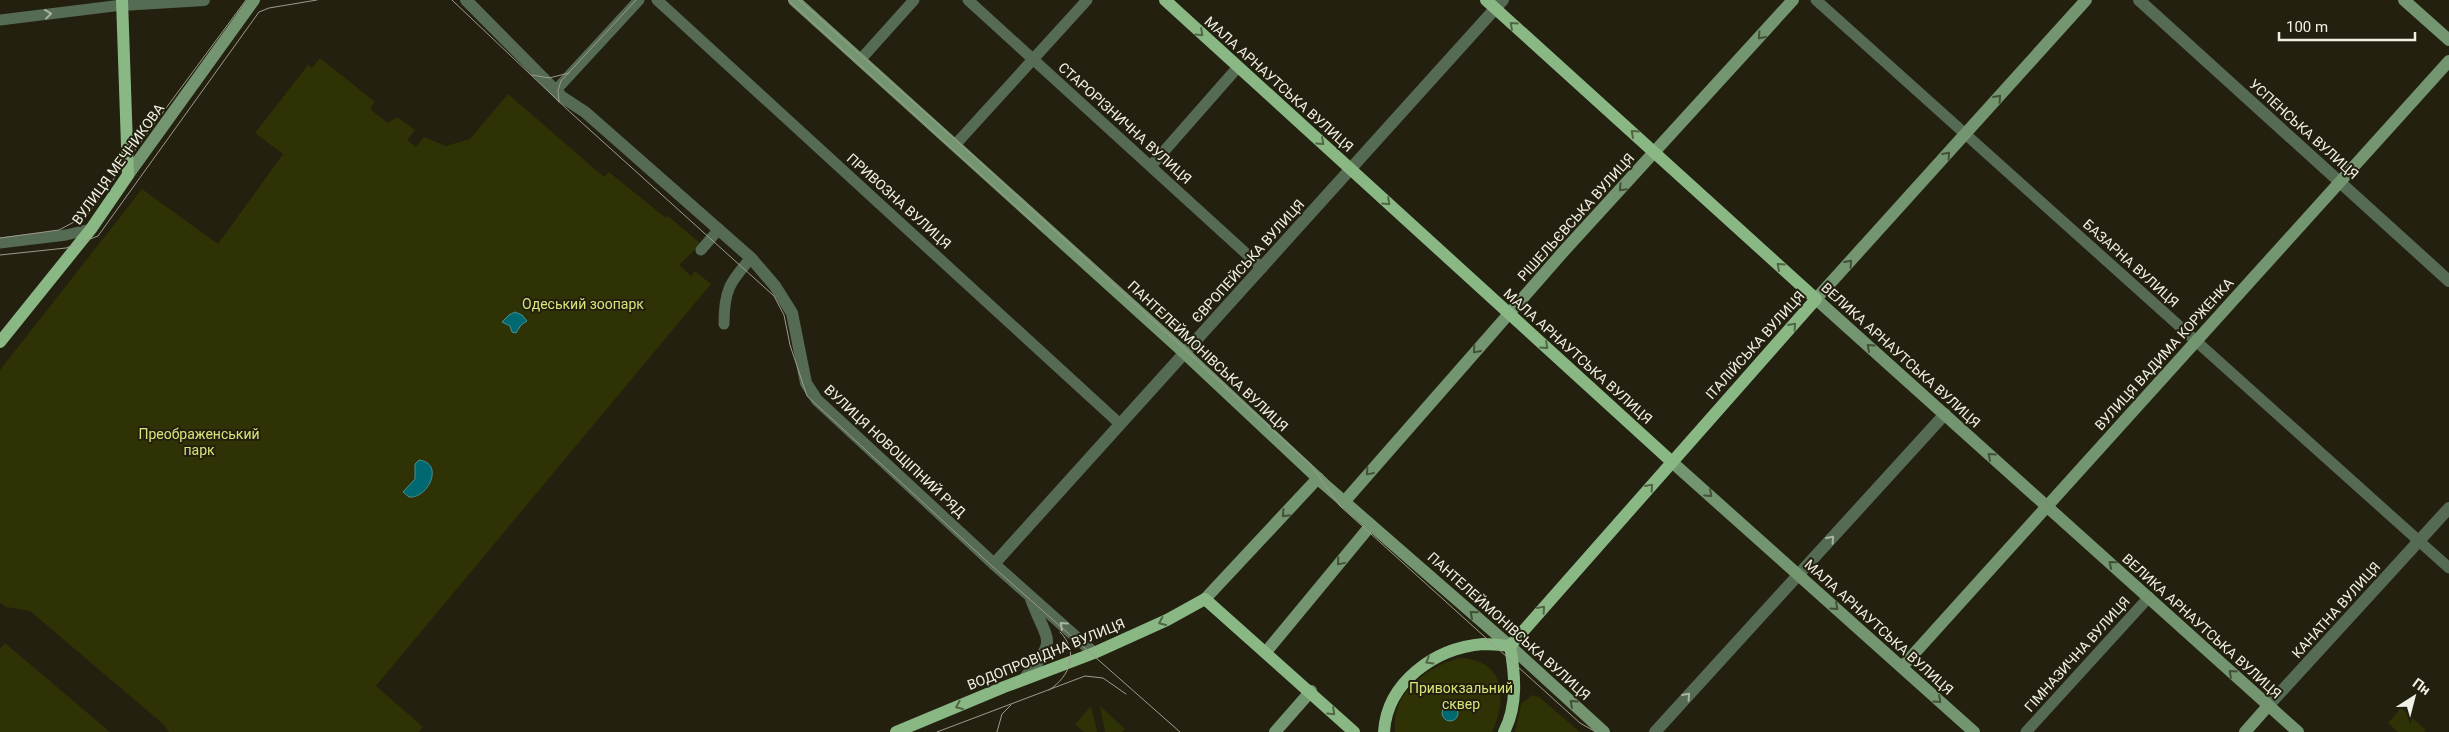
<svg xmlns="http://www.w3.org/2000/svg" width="2449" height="732" viewBox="0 0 2449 732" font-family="Roboto,sans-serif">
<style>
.green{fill:#2e3204}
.water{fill:#006871;stroke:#489194}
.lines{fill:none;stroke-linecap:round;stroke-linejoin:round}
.minor{stroke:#566b53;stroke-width:11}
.tertiary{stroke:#566b53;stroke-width:12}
.secondary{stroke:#739670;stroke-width:12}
.primary{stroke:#8ab885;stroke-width:12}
.tram{stroke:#9d9b8d;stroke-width:1}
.oneway{stroke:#abb4a3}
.oneway2{stroke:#516444}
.oneway3{stroke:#434f36}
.labels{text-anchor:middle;stroke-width:4;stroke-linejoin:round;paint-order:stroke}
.street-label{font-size:14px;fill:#f1f0e4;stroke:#23200f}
.park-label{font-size:14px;fill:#d7e47a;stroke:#23200f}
</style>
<rect width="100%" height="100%" fill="#23200f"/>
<g class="green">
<polygon points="320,58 375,102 370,109 388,123 397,117 415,130 407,140 416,147 424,137 446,146 470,139 508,94 604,177 609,172 666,218 668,216 701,244 679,265 691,276 695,271 711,284 376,686 423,727 419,732 169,732 163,724 30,611 6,607 0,603 0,370 142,189 218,244 283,154 255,133 308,65 312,68"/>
<polygon points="5,643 110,732 0,732 0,649"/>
<path d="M 1460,658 C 1506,660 1507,699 1492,732 L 1395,732 C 1390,694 1427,666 1460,658 Z"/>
<polygon points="1532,695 1539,697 1580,732 1515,732 1521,704"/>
<polygon points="1091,706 1097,732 1084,732 1075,724"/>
<polygon points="1100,706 1125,729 1122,732 1105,732"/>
<polygon points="2401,708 2426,730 2424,732 2398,732 2388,723"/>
</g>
<g class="water">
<polygon points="515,312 522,315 527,321 521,325 516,333 512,332 510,326 502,322 509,315"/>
<path d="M 419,460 C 445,463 428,499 409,497 L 403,492 L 415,479 L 415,464 Z"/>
<circle cx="1450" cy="713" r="8"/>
</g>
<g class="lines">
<g class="minor">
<polyline points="657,0 1120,424"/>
<polyline points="968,0 1262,268"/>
<polyline points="1816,0 2449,568"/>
<polyline points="0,20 122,5"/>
<polyline points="861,59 914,0"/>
<polyline points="556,90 639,0"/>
<polyline points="955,145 1087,0"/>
<polyline points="1151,166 1238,67"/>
<polyline points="0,243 66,235 91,229"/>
<polyline points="701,250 719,229"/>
<path d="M 724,324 C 724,291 729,283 751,258"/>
<polyline points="2026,732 2149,597"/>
</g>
<g class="tertiary">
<polyline points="466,0 562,97 585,112 751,258 775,286 792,313 806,383 817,400 994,564 1094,653"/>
<polyline points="2139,0 2449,281"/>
<polyline points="122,5 204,0"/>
<polyline points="994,564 1503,0"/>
<path d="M 1024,679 C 1059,637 1048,645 1031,599"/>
<polyline points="2268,706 2449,508"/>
<polyline points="1655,732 1945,414"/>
</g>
<g class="secondary">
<polyline points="794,0 1179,348 1324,484 1510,646 1604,732"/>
<polyline points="2086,0 1816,299 2298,732"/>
<polyline points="2404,0 2449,40"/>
<polyline points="128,175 254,0"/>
<polyline points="1672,462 1974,732"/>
<polyline points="1344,502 1563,252 1793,0"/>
<polyline points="1205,599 1318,478"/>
<polyline points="1266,652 1371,525"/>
<polyline points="1902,667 2449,61"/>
<polyline points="1275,732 1311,691"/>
<polyline points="2245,732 2268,706"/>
</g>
<g class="primary">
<polyline points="1165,0 1672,462"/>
<polyline points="1486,0 1816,299 1510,646"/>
<polyline points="0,342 91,229 128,175 122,0"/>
<polyline points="896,732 1004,687 1094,653 1167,620 1205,599 1354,732"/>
<path d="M 1384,732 C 1387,682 1435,648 1483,644 C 1492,644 1501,645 1510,646"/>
<path d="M 1504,732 C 1518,705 1515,674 1510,646"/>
</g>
<g class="tram">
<polyline points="452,0 570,112 774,296 784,315 790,345 807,396 992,566 1180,732"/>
<polyline points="788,0 1041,229"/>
<polyline points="799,0 958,142 1310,464 1340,506 1580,723 1596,732"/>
<polyline points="532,75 549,78 569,73"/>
<polyline points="559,102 558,90 561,81 636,0"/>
<polyline points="0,238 59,230 87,215 246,0"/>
<polyline points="0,255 66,248 98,236 259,12 269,8 317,0"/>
<path d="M 1049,690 C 1071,676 1079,651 1060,632"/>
<polyline points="937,732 1085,676 1103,678 1126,694"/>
<polyline points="997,732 1002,714 1011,705"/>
</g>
</g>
<defs><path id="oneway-chevron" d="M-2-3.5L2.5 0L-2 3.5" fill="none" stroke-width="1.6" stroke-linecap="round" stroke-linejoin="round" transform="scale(1.25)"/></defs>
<g class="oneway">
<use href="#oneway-chevron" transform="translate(48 14) rotate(-7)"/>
<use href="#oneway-chevron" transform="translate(1831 539) rotate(-48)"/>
<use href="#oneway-chevron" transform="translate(1063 625) rotate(-138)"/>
<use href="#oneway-chevron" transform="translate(1687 696) rotate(-48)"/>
</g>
<g class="oneway2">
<use href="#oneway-chevron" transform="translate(1513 25) rotate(-138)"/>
<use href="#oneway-chevron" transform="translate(1200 33) rotate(43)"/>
<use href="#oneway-chevron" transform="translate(1634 133) rotate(-138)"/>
<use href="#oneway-chevron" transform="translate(1321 142) rotate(42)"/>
<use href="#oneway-chevron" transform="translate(1387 202) rotate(43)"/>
<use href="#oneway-chevron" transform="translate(1780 266) rotate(-138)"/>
<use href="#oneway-chevron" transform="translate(1793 326) rotate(-48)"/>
<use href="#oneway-chevron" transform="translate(1545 346) rotate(42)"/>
<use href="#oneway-chevron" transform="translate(1650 487) rotate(-49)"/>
<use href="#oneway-chevron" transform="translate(1542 609) rotate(-49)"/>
<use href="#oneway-chevron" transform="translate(1162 622) rotate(155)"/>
<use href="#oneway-chevron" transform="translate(1429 661) rotate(149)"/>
<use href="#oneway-chevron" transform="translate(959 706) rotate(157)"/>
<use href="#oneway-chevron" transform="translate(1332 712) rotate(43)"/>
</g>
<g class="oneway3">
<use href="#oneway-chevron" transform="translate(1761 36) rotate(132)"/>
<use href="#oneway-chevron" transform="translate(1998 98) rotate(-48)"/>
<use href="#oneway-chevron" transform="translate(1947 155) rotate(-48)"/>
<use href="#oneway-chevron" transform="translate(1622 188) rotate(133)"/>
<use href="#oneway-chevron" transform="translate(1849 263) rotate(-48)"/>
<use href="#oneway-chevron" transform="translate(1870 347) rotate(-138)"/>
<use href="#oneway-chevron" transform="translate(1476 350) rotate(131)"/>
<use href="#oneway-chevron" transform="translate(1991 456) rotate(-138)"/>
<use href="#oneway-chevron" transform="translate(1369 472) rotate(131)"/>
<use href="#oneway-chevron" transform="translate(1709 494) rotate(42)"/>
<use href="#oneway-chevron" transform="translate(1285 514) rotate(133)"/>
<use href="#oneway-chevron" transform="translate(1340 562) rotate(130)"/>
<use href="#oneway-chevron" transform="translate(2112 564) rotate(-139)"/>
<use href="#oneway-chevron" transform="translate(1835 607) rotate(42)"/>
<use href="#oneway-chevron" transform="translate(1473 614) rotate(-139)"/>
<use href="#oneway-chevron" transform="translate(2232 673) rotate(-138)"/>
<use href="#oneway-chevron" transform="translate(1938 700) rotate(42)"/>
<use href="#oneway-chevron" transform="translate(1573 703) rotate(-138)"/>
</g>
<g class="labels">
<g class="street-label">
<text transform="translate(1279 84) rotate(42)" y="5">МАЛА АРНАУТСЬКА ВУЛИЦЯ</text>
<text transform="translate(1125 123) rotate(42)" y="5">СТАРОРІЗНИЧНА ВУЛИЦЯ</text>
<text transform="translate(2304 129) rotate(42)" y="5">УСПЕНСЬКА ВУЛИЦЯ</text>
<text transform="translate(118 164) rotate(-54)" y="5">ВУЛИЦЯ МЕЧНИКОВА</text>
<text transform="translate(899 201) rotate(42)" y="5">ПРИВОЗНА ВУЛИЦЯ</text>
<text transform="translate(1576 217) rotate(-48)" y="5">РІШЕЛЬЄВСЬКА ВУЛИЦЯ</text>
<text transform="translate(1248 261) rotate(-48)" y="5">ЄВРОПЕЙСЬКА ВУЛИЦЯ</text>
<text transform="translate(2131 263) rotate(42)" y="5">БАЗАРНА ВУЛИЦЯ</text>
<text transform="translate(1755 345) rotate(-48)" y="5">ІТАЛІЙСЬКА ВУЛИЦЯ</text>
<text transform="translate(2164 354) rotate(-48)" y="5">ВУЛИЦЯ ВАДИМА КОРЖЕНКА</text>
<text transform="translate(1901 355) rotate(42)" y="5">ВЕЛИКА АРНАУТСЬКА ВУЛИЦЯ</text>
<text transform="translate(1208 356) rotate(43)" y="5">ПАНТЕЛЕЙМОНІВСЬКА ВУЛИЦЯ</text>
<text transform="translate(1578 356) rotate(42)" y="5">МАЛА АРНАУТСЬКА ВУЛИЦЯ</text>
<text transform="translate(895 451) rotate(43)" y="5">ВУЛИЦЯ НОВОЩІПНИЙ РЯД</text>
<text transform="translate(2336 610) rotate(-48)" y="5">КАНАТНА ВУЛИЦЯ</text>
<text transform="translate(1509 626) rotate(42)" y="5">ПАНТЕЛЕЙМОНІВСЬКА ВУЛИЦЯ</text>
<text transform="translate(2202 626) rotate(42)" y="5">ВЕЛИКА АРНАУТСЬКА ВУЛИЦЯ</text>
<text transform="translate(1879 627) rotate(42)" y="5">МАЛА АРНАУТСЬКА ВУЛИЦЯ</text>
<text transform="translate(1046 654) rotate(-22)" y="5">ВОДОПРОВІДНА ВУЛИЦЯ</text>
<text transform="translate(2077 654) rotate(-48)" y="5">ГІМНАЗИЧНА ВУЛИЦЯ</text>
</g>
<g class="park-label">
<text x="583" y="309">Одеський зоопарк</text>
<text x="199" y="439">Преображенський<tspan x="199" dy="16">парк</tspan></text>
<text x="1461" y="693">Привокзальний<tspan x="1461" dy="16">сквер</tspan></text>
</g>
</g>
<g transform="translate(2414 697) rotate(36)" stroke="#23200f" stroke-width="4" paint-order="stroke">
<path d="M0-4L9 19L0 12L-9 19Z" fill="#f1f0e4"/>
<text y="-8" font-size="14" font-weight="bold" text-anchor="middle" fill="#f1f0e4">Пн</text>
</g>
<path d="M2279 32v8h136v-8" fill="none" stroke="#f1f0e4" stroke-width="2.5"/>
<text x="2286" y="32" font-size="15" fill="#f1f0e4" stroke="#23200f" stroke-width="4" paint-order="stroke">100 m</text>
</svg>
